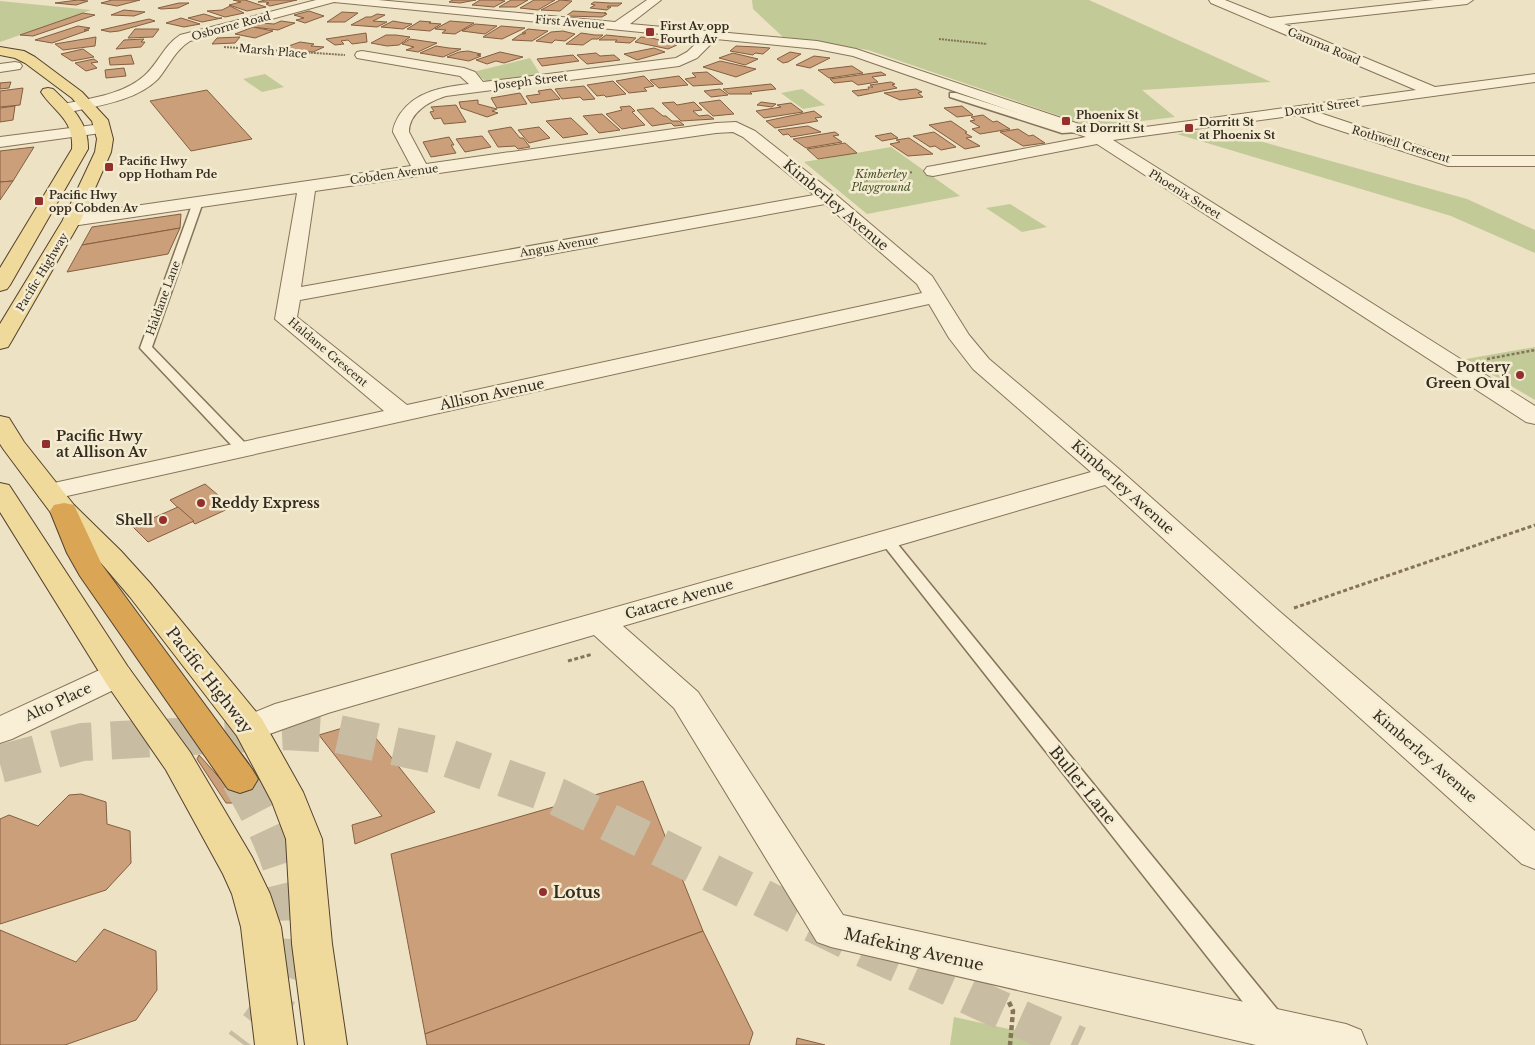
<svg xmlns="http://www.w3.org/2000/svg" width="1535" height="1045" viewBox="0 0 1535 1045" font-family="'Libre Baskerville',serif">
<style>
.green{fill:#c2ca97}
.building{fill:#ca9f7a;stroke:#855f41}
.lines{fill:none;stroke-linecap:round;stroke-linejoin:round}
.highway-tunnel{stroke:#c8bda2;stroke-width:38;stroke-dasharray:38 19;stroke-linecap:butt}
.lane-casing{stroke:#86745a;stroke-width:3}
.street-casing{stroke:#86745a;stroke-width:2}
.primary-casing{stroke:#54422e;stroke-width:2}
.highway-casing{stroke:#54422e;stroke-width:2}
.path-far3{stroke:#86745a;stroke-width:2;stroke-dasharray:2 1;stroke-linecap:butt}
.path-far2{stroke:#86745a;stroke-width:2.5;stroke-dasharray:3 2;stroke-linecap:butt}
.path-far1{stroke:#86745a;stroke-width:3;stroke-dasharray:4 2.5;stroke-linecap:butt}
.path{stroke:#86745a;stroke-width:4.5;stroke-dasharray:5 3;stroke-linecap:butt}
.lane{fill:#f8efd6;fill-rule:evenodd}
.street{fill:#f8efd6;fill-rule:evenodd}
.primary{fill:#efd99b;fill-rule:evenodd}
.highway{fill:#daa656;fill-rule:evenodd}
.poi-dot{fill:#93302c;stroke:#f4ecd2;stroke-width:2}
.labels{text-anchor:middle;stroke-width:5;stroke-linejoin:round;paint-order:stroke}
.far-street-label{font-size:11px;fill:#362b1e;stroke:#f4ecd2}
.far-poi-label{font-size:11px;font-weight:bold;fill:#362b1e;stroke:#f4ecd2;text-anchor:start}
.far-park-label{font-size:11px;font-style:italic;fill:#455225;stroke:#f4ecd2}
.street-label{font-size:14px;fill:#362b1e;stroke:#f4ecd2}
.poi-label{font-size:14px;font-weight:bold;fill:#362b1e;stroke:#f4ecd2;text-anchor:end}
.near-street-label{font-size:16px;fill:#362b1e;stroke:#f4ecd2}
.near-poi-label{font-size:16px;font-weight:bold;fill:#362b1e;stroke:#f4ecd2;text-anchor:start}
</style>
<rect width="100%" height="100%" fill="#ede2c3"/>
<g class="green">
<polygon points="752,0 1089,0 1271,82 1142,90 1175,117 1092,127 868,50 783,37 753,9"/>
<polygon points="0,1 91,10 0,42"/>
<polygon points="530,58 542,77 487,82 473,72"/>
<polygon points="265,74 284,87 262,92 243,79"/>
<polygon points="802,89 825,105 803,109 781,93"/>
<polygon points="1216,129 1467,199 1535,230 1535,253 1451,216 1177,134"/>
<polygon points="891,147 960,196 867,214 804,162"/>
<polygon points="1010,204 1047,227 1022,232 986,208"/>
<polygon points="1535,347 1535,400 1466,359"/>
<polygon points="954,1017 1046,1037 1046,1045 950,1045"/>
</g>
<g class="building">
<polygon points="78,0 88,1 76,5 55,3"/>
<polygon points="112,0 140,0 117,6 101,3"/>
<polygon points="233,0 245,0 266,7 247,11 229,5 241,2"/>
<polygon points="265,0 297,0 270,6 266,4 269,3 266,2 258,2"/>
<polygon points="453,0 476,0 460,3 449,2"/>
<polygon points="480,0 499,0 505,1 494,7 472,5"/>
<polygon points="511,0 528,0 516,7 499,7"/>
<polygon points="534,0 555,0 538,10 520,8"/>
<polygon points="560,0 572,1 560,11 541,10"/>
<polygon points="594,2 610,3 622,3 618,6 609,6 607,7 611,7 607,10 590,8 595,5 591,4"/>
<polygon points="179,3 189,3 178,8 161,9 158,8"/>
<polygon points="230,6 244,13 225,17 207,11 222,10"/>
<polygon points="124,10 145,12 134,16 111,15"/>
<polygon points="309,11 324,16 305,23 296,20 304,18 294,15"/>
<polygon points="573,11 606,13 604,13 607,14 602,17 566,16"/>
<polygon points="342,12 358,13 345,22 327,22"/>
<polygon points="83,13 95,15 33,36 20,35"/>
<polygon points="204,14 217,18 222,18 202,22 188,18"/>
<polygon points="377,14 385,15 373,21 387,22 377,27 351,25 366,17 371,17"/>
<polygon points="181,18 200,24 184,27 166,23"/>
<polygon points="149,19 155,21 119,31 110,32 101,30"/>
<polygon points="281,21 295,23 278,30 253,27 262,23 274,24"/>
<polygon points="393,21 404,23 412,24 403,29 381,27"/>
<polygon points="420,21 431,22 429,23 441,24 430,31 407,29"/>
<polygon points="450,21 474,23 455,34 442,33 446,30 435,29"/>
<polygon points="475,24 487,25 497,26 485,34 462,31"/>
<polygon points="78,26 90,28 84,30 89,30 52,43 35,40"/>
<polygon points="501,26 525,28 502,39 483,37"/>
<polygon points="253,27 273,31 255,38 235,34"/>
<polygon points="135,29 159,29 153,37 128,38"/>
<polygon points="528,29 548,31 532,41 512,40 521,34 524,34 526,33 522,33"/>
<polygon points="563,31 575,34 565,41 555,40 552,43 536,41 551,32"/>
<polygon points="366,33 367,42 352,44 348,40 341,41 344,44 335,45 326,39"/>
<polygon points="581,33 595,35 603,35 598,39 592,39 583,45 566,44"/>
<polygon points="386,35 396,35 410,37 399,45 387,46 371,43"/>
<polygon points="606,35 636,38 630,43 615,42 617,40 599,40"/>
<polygon points="96,37 95,46 63,50 55,44"/>
<polygon points="240,37 235,43 212,44 217,38"/>
<polygon points="641,37 652,38 677,45 668,49 635,42"/>
<polygon points="144,39 141,42 145,42 141,47 116,49 124,40"/>
<polygon points="410,39 437,43 418,52 406,50 414,47 402,44"/>
<polygon points="300,42 314,44 311,46 324,47 313,52 280,49"/>
<polygon points="436,46 449,48 461,49 443,57 420,53"/>
<polygon points="736,46 757,47 770,48 763,54 755,53 753,55 730,51"/>
<polygon points="654,48 665,52 637,60 624,54"/>
<polygon points="83,49 94,57 72,61 61,54"/>
<polygon points="468,51 481,54 477,55 481,56 469,61 447,57 459,52"/>
<polygon points="500,52 523,57 504,63 496,61 487,64 476,60"/>
<polygon points="790,52 801,54 788,62 783,63 777,59"/>
<polygon points="596,53 600,56 614,55 620,60 587,64 577,55"/>
<polygon points="733,53 758,59 745,65 719,58"/>
<polygon points="131,55 134,64 110,65 109,58"/>
<polygon points="573,55 579,61 542,66 537,59"/>
<polygon points="814,56 830,58 810,68 796,65"/>
<polygon points="94,59 98,62 91,63 97,68 86,71 75,63"/>
<polygon points="720,61 756,69 736,77 703,67"/>
<polygon points="852,66 863,73 829,78 818,70"/>
<polygon points="124,68 126,76 106,78 105,70"/>
<polygon points="707,72 723,84 693,86 685,79 696,77 692,73"/>
<polygon points="881,72 886,75 872,77 878,82 858,85 852,81 834,83 830,79"/>
<polygon points="644,76 654,86 644,88 647,91 629,93 616,81"/>
<polygon points="679,76 688,85 659,88 650,80"/>
<polygon points="613,81 626,94 606,97 604,95 597,96 587,85"/>
<polygon points="11,82 9,88 0,89 0,83"/>
<polygon points="891,82 895,84 892,85 897,88 858,96 852,91 869,89 868,87 873,87 870,85"/>
<polygon points="771,84 776,89 750,92 752,94 729,94 723,89"/>
<polygon points="584,86 595,99 583,100 580,97 562,99 555,89"/>
<polygon points="23,88 20,105 0,107 0,91"/>
<polygon points="551,89 560,99 531,103 526,96 540,94 538,91"/>
<polygon points="720,89 728,95 711,97 704,91"/>
<polygon points="916,89 922,92 918,93 923,97 900,100 884,93"/>
<polygon points="207,90 252,139 191,151 150,101"/>
<polygon points="520,93 527,104 497,108 491,98"/>
<polygon points="478,100 478,104 497,109 492,111 498,113 487,117 461,108 459,102"/>
<polygon points="720,100 734,114 713,116 699,103"/>
<polygon points="674,102 677,105 694,102 702,110 693,111 699,116 708,115 714,119 681,121 662,103"/>
<polygon points="761,102 776,104 772,107 757,105"/>
<polygon points="791,103 803,112 764,118 756,111 781,107 777,105"/>
<polygon points="456,105 466,122 444,124 441,118 434,119 430,112 434,111 431,107"/>
<polygon points="15,106 13,120 0,122 0,108"/>
<polygon points="630,106 635,111 632,112 645,125 622,129 606,114 622,110 620,107"/>
<polygon points="962,106 973,115 957,117 944,108"/>
<polygon points="653,108 663,116 666,116 672,121 679,121 684,125 674,126 671,123 652,126 637,110"/>
<polygon points="814,111 822,117 815,118 818,121 775,128 766,121"/>
<polygon points="602,114 620,130 599,133 583,116"/>
<polygon points="983,115 993,122 997,121 1010,129 980,134 972,129 980,127 970,121 975,120 971,117"/>
<polygon points="571,118 588,134 563,138 546,121"/>
<polygon points="951,121 967,132 965,133 972,137 966,138 980,146 965,149 929,125"/>
<polygon points="808,126 821,132 791,137 788,134 783,135 778,130"/>
<polygon points="511,127 520,138 523,138 530,147 518,149 515,146 498,147 488,131"/>
<polygon points="539,127 550,138 529,143 518,130"/>
<polygon points="1018,129 1029,136 1033,135 1045,143 1023,146 1000,132"/>
<polygon points="835,132 839,135 833,136 842,142 806,148 793,139"/>
<polygon points="934,132 956,147 941,150 935,146 930,147 913,136"/>
<polygon points="891,133 898,138 882,141 875,136"/>
<polygon points="482,136 491,147 465,152 456,139"/>
<polygon points="449,137 454,145 451,145 456,153 431,157 423,142"/>
<polygon points="909,138 933,154 908,156 890,144 900,142 896,140"/>
<polygon points="845,143 857,153 818,159 807,149"/>
<polygon points="34,147 13,181 0,182 0,151"/>
<polygon points="13,181 0,200 0,182"/>
<polygon points="181,214 180,228 82,245 92,227"/>
<polygon points="180,228 168,254 67,272 82,245"/>
<polygon points="205,484 232,507 195,524 170,500"/>
<polygon points="178,507 194,521 148,542 133,527"/>
<polygon points="363,722 435,812 355,844 352,825 382,816 319,735"/>
<polygon points="233,742 248,762 262,785 254,799 226,743"/>
<polygon points="199,755 234,794 243,803 226,803 197,759"/>
<polygon points="643,781 703,931 425,1034 391,854"/>
<polygon points="81,794 106,802 107,824 130,831 131,863 106,890 0,924 0,819 9,815 38,826 69,795"/>
<polygon points="104,929 156,951 157,990 136,1020 65,1045 0,1045 0,930 76,962"/>
<polygon points="703,931 753,1033 749,1045 427,1045 425,1034"/>
<polygon points="797,1038 825,1045 796,1045"/>
</g>
<g class="lines">
<g class="highway-tunnel">
<polyline points="0,764 82,742 286,731 338,734 445,757 558,797 861,947 1078,1045"/>
<path d="M 240,779 C 284,854 316,929 269,1011 C 262,1023 252,1034 244,1045"/>
</g>
<g class="lane-casing">
<g id="lane">
<polygon points="950,93 956,93 1063,127 1078,126 1082,129 1078,132 1062,133 950,97"/>
<polygon points="198,199 203,202 152,347 248,446 250,449 243,453 238,452 140,348 193,202"/>
<polygon points="886,534 891,536 1281,1014 1285,1022 1281,1030 1273,1033 1265,1030 881,542 878,539 881,536"/>
</g>
</g>
<g class="street-casing">
<g id="street">
<path d="M 316,0 L 378,0 L 615,22 L 647,0 L 661,0 L 630,24 L 817,41 L 856,49 L 1094,129 L 1101,133 L 1416,90 L 1211,3 L 1209,0 L 1225,0 L 1270,18 L 1434,0 L 1473,0 L 1467,4 L 1284,24 L 1435,87 L 1535,74 L 1535,82 L 1317,112 L 1449,156 L 1535,156 L 1535,166 L 1448,166 L 1317,123 L 1298,115 L 1113,140 L 1535,406 L 1535,424 L 1526,422 L 1097,144 L 933,176 L 927,175 L 924,171 L 927,167 L 933,166 L 1086,137 L 853,56 L 817,49 L 716,39 L 697,58 L 679,66 L 446,96 C 430,101 409,112 409,132 L 426,164 L 716,123 L 736,122 L 755,131 L 835,194 L 932,276 L 969,335 L 989,359 L 1119,469 L 1279,611 L 1535,831 L 1535,869 L 1522,864 L 1257,625 L 1105,485 L 623,626 L 698,692 L 843,915 L 1346,1024 L 1361,1030 L 1367,1045 L 1256,1045 L 831,947 L 817,942 L 674,708 L 594,635 L 328,713 L 250,741 L 238,737 L 233,728 L 238,719 L 275,704 L 1091,472 L 973,369 L 949,338 L 929,304 L 49,500 L 40,498 L 36,492 L 40,486 L 384,411 L 275,319 L 297,193 L 72,226 L 65,224 L 63,220 L 65,216 L 411,166 L 393,132 C 393,126 397,119 400,114 C 416,91 443,87 469,84 L 460,76 L 357,58 L 355,55 L 357,52 L 362,51 L 464,68 L 475,72 L 483,82 L 676,58 L 687,52 L 702,38 L 334,2 L 190,41 C 175,50 169,66 158,79 C 135,102 95,106 65,113 L 60,111 L 57,108 L 60,105 C 88,98 121,96 144,76 C 158,64 164,45 180,35 ZM 733,132 L 743,137 L 814,195 L 301,287 L 315,191 L 716,133 ZM 825,204 L 917,284 L 922,293 L 407,405 L 297,317 L 300,300 Z"/>
<polygon points="15,62 20,63 22,66 20,69 0,72 0,64"/>
<polygon points="102,124 108,126 110,129 108,132 0,147 0,137"/>
<polygon points="117,664 128,667 133,675 128,683 12,739 0,743 0,716 106,667"/>
</g>
</g>
<g class="primary-casing">
<g id="primary">
<polygon points="0,47 24,51 35,57 82,92 108,120 113,139 111,152 81,220 11,342 8,347 0,349 0,324 63,220 95,152 97,139 92,121 72,98 25,63 15,58 0,55"/>
<path d="M 48,88 L 53,89 C 71,106 89,123 88,149 L 10,285 L 7,289 L 0,291 L 0,268 L 72,149 C 74,119 55,113 41,92 L 43,89 Z"/>
<polygon points="0,416 9,418 24,442 74,505 121,551 150,583 262,719 303,792 322,839 332,944 347,1045 305,1045 292,944 286,839 272,802 237,736 130,597 101,563 54,517 4,450 0,444"/>
<polygon points="0,483 9,485 128,667 190,752 252,857 270,894 281,927 297,1045 255,1045 241,927 232,894 223,874 166,770 106,683 0,512"/>
</g>
</g>
<g class="highway-casing">
<polygon id="highway" points="64,503 74,505 102,565 252,769 258,779 252,789 240,793 228,789 80,576 67,553 50,511 54,505"/>
</g>
<g class="path-far3">
<polyline points="939,39 987,44"/>
<polyline points="224,47 345,55"/>
<polyline points="850,189 872,178 913,172"/>
</g>
<polyline class="path-far2" points="1487,359 1535,350"/>
<g class="path-far1">
<polyline points="1294,608 1535,525"/>
<polyline points="568,661 593,654"/>
</g>
<polyline class="path" points="1009,1002 1013,1011 1010,1045"/>
<use href="#lane" class="lane"/>
<use href="#street" class="street"/>
<use href="#primary" class="primary"/>
<use href="#highway" class="highway"/>
</g>
<g class="poi-dot">
<rect x="645" y="27" width="10" height="10" rx="2.5"/>
<rect x="1061" y="116" width="10" height="10" rx="2.5"/>
<rect x="1184" y="123" width="10" height="10" rx="2.5"/>
<rect x="104" y="162" width="10" height="10" rx="2.5"/>
<rect x="34" y="196" width="10" height="10" rx="2.5"/>
<circle cx="1520" cy="375" r="5"/>
<rect x="41" y="439" width="10" height="10" rx="2.5"/>
<circle cx="201" cy="503" r="5"/>
<circle cx="163" cy="520" r="5"/>
<circle cx="543" cy="892" r="5"/>
</g>
<g class="labels">
<g class="far-street-label">
<text transform="translate(570 22) rotate(5)" y="4">First Avenue</text>
<text transform="translate(231 26) rotate(-15)" y="4">Osborne Road</text>
<text transform="translate(1324 46) rotate(23)" y="4">Gamma Road</text>
<text transform="translate(273 51) rotate(5)" y="4">Marsh Place</text>
<text transform="translate(531 81) rotate(-7)" y="4">Joseph Street</text>
<text transform="translate(1322 107) rotate(-8)" y="4">Dorritt Street</text>
<text transform="translate(1401 144) rotate(17)" y="4">Rothwell Crescent</text>
<text transform="translate(394 174) rotate(-8)" y="4">Cobden Avenue</text>
<text transform="translate(1185 194) rotate(32)" y="4">Phoenix Street</text>
<text transform="translate(559 246) rotate(-10)" y="4">Angus Avenue</text>
<text transform="translate(42 272) rotate(-59)" y="4">Pacific Highway</text>
<text transform="translate(163 298) rotate(-70)" y="4">Haldane Lane</text>
<text transform="translate(328 352) rotate(40)" y="4">Haldane Crescent</text>
</g>
<g class="far-poi-label">
<text x="660" y="30">First Av opp<tspan x="660" dy="13">Fourth Av</tspan></text>
<text x="1076" y="119">Phoenix St<tspan x="1076" dy="13">at Dorritt St</tspan></text>
<text x="1199" y="126">Dorritt St<tspan x="1199" dy="13">at Phoenix St</tspan></text>
<text x="119" y="165">Pacific Hwy<tspan x="119" dy="13">opp Hotham Pde</tspan></text>
<text x="49" y="199">Pacific Hwy<tspan x="49" dy="13">opp Cobden Av</tspan></text>
</g>
<g class="far-park-label">
<text x="881" y="178">Kimberley<tspan x="881" dy="13">Playground</tspan></text>
</g>
<g class="street-label">
<text transform="translate(836 205) rotate(40)" y="5">Kimberley Avenue</text>
<text transform="translate(492 394) rotate(-12)" y="5">Allison Avenue</text>
<text transform="translate(1123 487) rotate(42)" y="5">Kimberley Avenue</text>
<text transform="translate(679 599) rotate(-16)" y="5">Gatacre Avenue</text>
<text transform="translate(58 702) rotate(-25)" y="5">Alto Place</text>
<text transform="translate(1425 756) rotate(41)" y="5">Kimberley Avenue</text>
</g>
<g class="poi-label">
<text x="1510" y="372">Pottery<tspan x="1510" dy="16">Green Oval</tspan></text>
<text x="56" y="441" text-anchor="start">Pacific Hwy<tspan x="56" dy="16">at Allison Av</tspan></text>
<text x="211" y="508" text-anchor="start">Reddy Express</text>
<text x="153" y="525">Shell</text>
</g>
<g class="near-street-label">
<text transform="translate(210 680) rotate(52)" y="6">Pacific Highway</text>
<text transform="translate(1083 785) rotate(51)" y="6">Buller Lane</text>
<text transform="translate(914 949) rotate(13)" y="6">Mafeking Avenue</text>
</g>
<g class="near-poi-label">
<text x="553" y="898">Lotus</text>
</g>
</g>
</svg>
